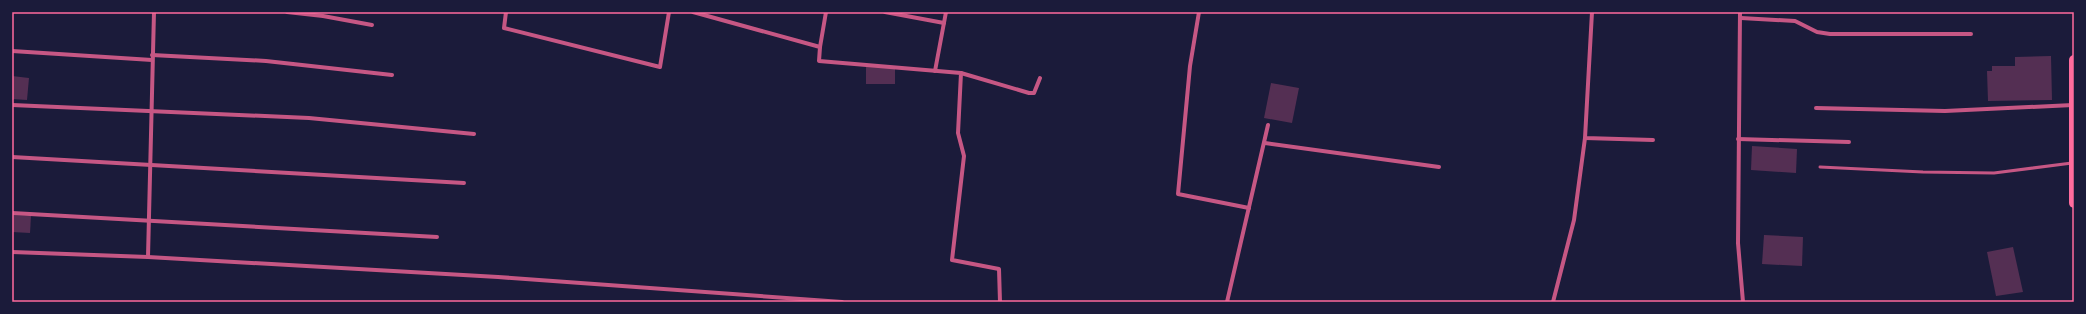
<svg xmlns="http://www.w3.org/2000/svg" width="2086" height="314" viewBox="0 0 2086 314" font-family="'Alegreya Sans',sans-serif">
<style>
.building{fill:#542f53}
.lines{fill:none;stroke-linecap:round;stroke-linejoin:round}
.service{stroke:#c65784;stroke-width:3}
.minor{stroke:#c65784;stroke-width:4}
.primary{stroke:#ff6b9d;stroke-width:10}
.neatline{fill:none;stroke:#ff6b9d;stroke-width:1.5}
</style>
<rect width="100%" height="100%" fill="#1b1b3a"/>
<g class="building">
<polygon points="2051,56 2052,100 1988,101 1987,71 1992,71 1992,66 2015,66 2015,57"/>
<polygon points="866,65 895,66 895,84 866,84"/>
<polygon points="12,76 29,78 27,100 12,99"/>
<polygon points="1271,83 1299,88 1292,123 1264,118"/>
<polygon points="1752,146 1797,149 1796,173 1751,170"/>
<polygon points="12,215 31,216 30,233 12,232"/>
<polygon points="1764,235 1803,237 1802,266 1762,264"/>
<polygon points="2013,247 2023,292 1996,296 1987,252"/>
</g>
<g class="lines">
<polyline class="service" points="1820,167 1923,172 1994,173 2072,163"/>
<g class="minor">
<polyline points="287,12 323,16 372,25"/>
<polyline points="506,12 504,28 660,67 669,12"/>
<polyline points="693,12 820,47 819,61 961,73 958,133 964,156 952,260 999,269 1000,302"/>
<polyline points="885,12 944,23"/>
<polyline points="1199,12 1190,66 1178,194 1249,208"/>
<polyline points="1592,12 1585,138 1653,140"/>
<polyline points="1740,12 1738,243 1743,302"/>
<polyline points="1741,18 1795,21 1817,32 1830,34 1971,34"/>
<polyline points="820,47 826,12"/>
<polyline points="12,51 152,60"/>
<polyline points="152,55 266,61 392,75"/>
<polyline points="935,71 946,12"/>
<polyline points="961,73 1029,93 1034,93 1040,78"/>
<polyline points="12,105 309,118 474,134"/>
<polyline points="1816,108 1945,111 2073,105"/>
<polyline points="1738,139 1849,142"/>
<polyline points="1265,143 1439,167"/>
<polyline points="12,157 464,183"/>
<polyline points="12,213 437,237"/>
<polyline points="12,252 148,257 498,277 842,302"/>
<polyline points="148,257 154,12"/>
<polyline points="1227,302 1268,125"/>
<polyline points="1553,302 1574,220 1585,138"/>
</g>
<polyline class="primary" points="2074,60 2074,203"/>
</g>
<rect width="2086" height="314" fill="none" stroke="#1b1b3a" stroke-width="26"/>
<rect x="13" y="13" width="2060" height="288" class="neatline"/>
</svg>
